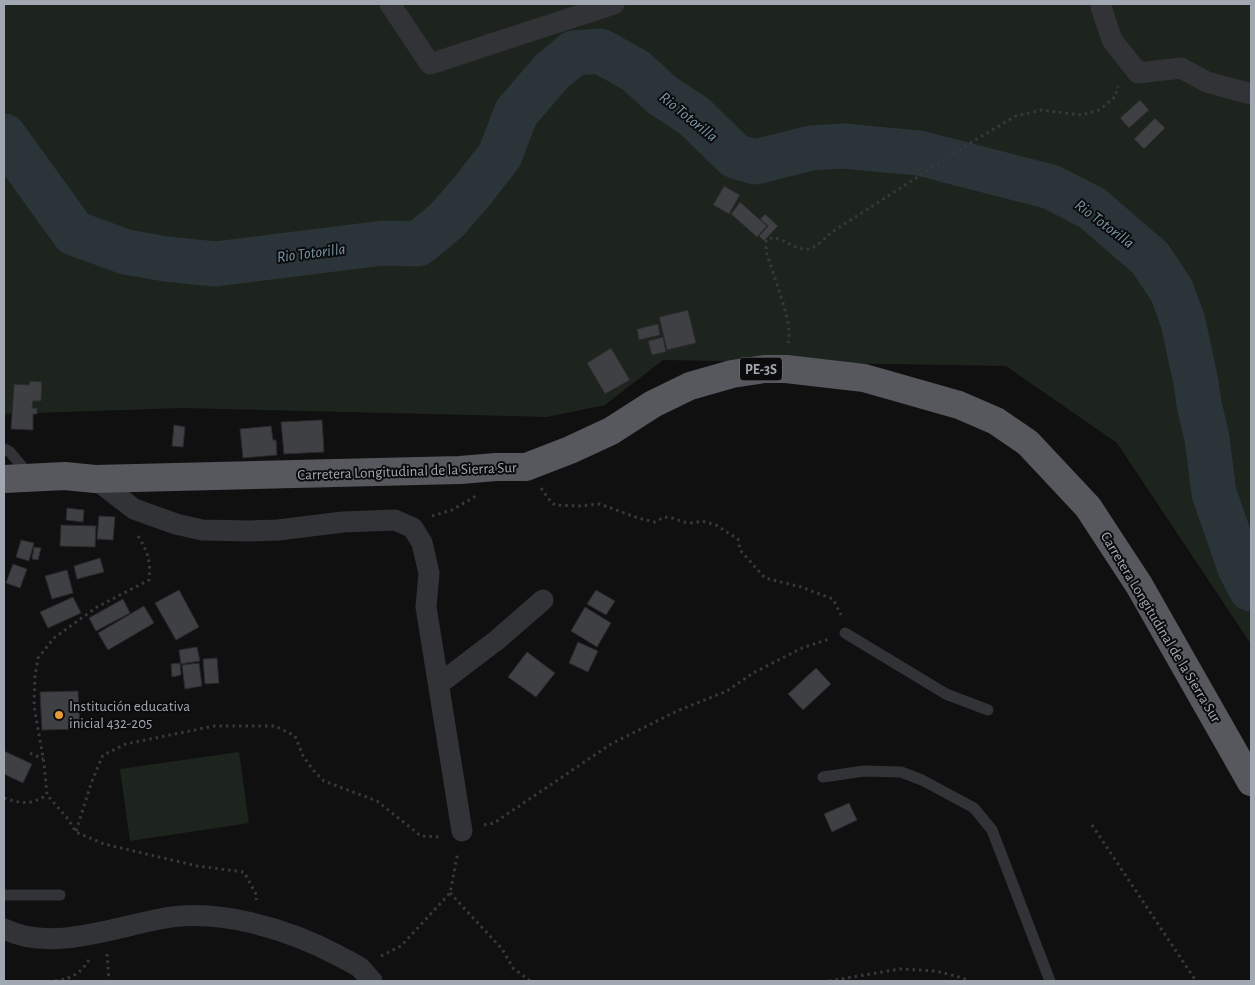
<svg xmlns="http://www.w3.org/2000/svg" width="1255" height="985" viewBox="0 0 1255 985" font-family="'Alegreya Sans',sans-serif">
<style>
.green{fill:#1d241d}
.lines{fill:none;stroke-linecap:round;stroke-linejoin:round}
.river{stroke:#2a3439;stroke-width:45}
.building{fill:#3f4044;stroke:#2a2a2d}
.path{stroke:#37393d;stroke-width:3;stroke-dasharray:2.5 4;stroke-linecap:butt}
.service{stroke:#313336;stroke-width:11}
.minor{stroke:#313336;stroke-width:21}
.trunk{stroke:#56585e;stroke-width:28}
.poi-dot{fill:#e69934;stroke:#0b0b0c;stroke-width:2}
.labels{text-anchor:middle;stroke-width:4;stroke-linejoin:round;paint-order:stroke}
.shield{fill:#0b0b0c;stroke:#757980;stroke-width:1}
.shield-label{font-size:14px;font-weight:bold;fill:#a2a8b1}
.street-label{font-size:15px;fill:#a2a8b1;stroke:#0b0b0c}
.poi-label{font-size:15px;fill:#a2a8b1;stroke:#0b0b0c;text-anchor:start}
.water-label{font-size:16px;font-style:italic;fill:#7a99ab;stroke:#0b0b0c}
</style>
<rect width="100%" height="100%" fill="#101011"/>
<g class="green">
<polygon points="4,4 1251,4 1251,644 1117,443 1006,366 663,360 605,405 547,417 182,408 4,414"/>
<polygon points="239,752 249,823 130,841 120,769"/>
</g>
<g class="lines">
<polyline class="river" points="4,136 74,233 126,252 166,259 215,264 383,243 418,244 447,220 473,190 500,155 516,113 552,71 574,53 600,51 636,71 662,95 694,116 735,156 755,162 811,148 843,146 919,153 1051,187 1092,208 1150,258 1172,291 1183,322 1196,382 1199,404 1207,438 1214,493 1240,568 1251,589"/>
</g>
<g class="building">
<polygon points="1140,100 1149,110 1129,128 1120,118"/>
<polygon points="1155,118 1165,128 1144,149 1134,139"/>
<polygon points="724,186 740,195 729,214 713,205"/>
<polygon points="740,202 767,226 757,237 731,214"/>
<polygon points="765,214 778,226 764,241 759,236 768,226 760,219"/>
<polygon points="688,310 696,343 667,350 659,317"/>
<polygon points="658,324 660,335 639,340 637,329"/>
<polygon points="663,337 666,352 652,355 648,341"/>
<polygon points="611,348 630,380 605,394 587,363"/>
<polygon points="30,381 42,382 41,401 33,401 32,408 37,408 37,414 33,414 33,430 11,429 14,384 29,385"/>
<polygon points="322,420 324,452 284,454 281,422"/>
<polygon points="174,425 185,427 183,447 172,446"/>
<polygon points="271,426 273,440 276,440 277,455 243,458 240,429"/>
<polygon points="67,508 84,510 83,522 66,520"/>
<polygon points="99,516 115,517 113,540 97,539"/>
<polygon points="61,525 96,526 95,547 60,546"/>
<polygon points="21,540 34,543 29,561 16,557"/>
<polygon points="34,547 41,548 38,560 32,559"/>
<polygon points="100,558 104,572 77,579 74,566"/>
<polygon points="13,564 27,569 20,588 6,583"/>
<polygon points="67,570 73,593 52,599 45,576"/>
<polygon points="179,590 199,627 176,640 155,603"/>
<polygon points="596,590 615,601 606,615 587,604"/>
<polygon points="73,597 81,613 48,628 40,612"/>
<polygon points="123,599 130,613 96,631 89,618"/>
<polygon points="144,606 154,623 108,650 98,633"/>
<polygon points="585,607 611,623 597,647 571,631"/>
<polygon points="578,642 598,651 588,672 569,663"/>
<polygon points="197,647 200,661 181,664 179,650"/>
<polygon points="527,652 555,673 536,697 508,677"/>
<polygon points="217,658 219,683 205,684 203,659"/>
<polygon points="180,663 181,675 172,677 171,664"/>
<polygon points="199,663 202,686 185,689 182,665"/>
<polygon points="816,668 831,684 803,710 788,694"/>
<polygon points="78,691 80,729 42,730 40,692"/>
<polygon points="4,751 32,764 23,783 4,774"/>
<polygon points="849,803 857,820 832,832 824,814"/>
</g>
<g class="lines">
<g class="path">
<path d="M 788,343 C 794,324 772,273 766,251 L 766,240 C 780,232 793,251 808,249 C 817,247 825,238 832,232 L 980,137 L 1016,116 L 1041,110 L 1082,115 L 1099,110 L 1115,97 L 1118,86"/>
<polyline points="541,488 551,502 555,505 578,506 600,504 638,518 655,522 664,517 672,518 684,522 693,523 702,521 716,525 738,539 740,550 765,578 801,587 833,599 841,615"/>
<polyline points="432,516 452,510 476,496"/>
<path d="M 138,536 C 148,552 151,561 149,580 L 97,607 L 54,638 L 38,658 L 35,676 L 34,706 L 44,763 L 47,795 L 68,819 L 76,832 L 104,844 L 197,866 L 244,872 L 257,896 L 256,900"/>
<polyline points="30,753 43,759"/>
<path d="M 4,798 C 22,804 30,805 47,795"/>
<polyline points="484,825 494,823 611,744 677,711 727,691 753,673 802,648 829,639"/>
<polyline points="1092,825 1196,981"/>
<polyline points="76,831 92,781 103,755 126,744 214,726 275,726 295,736 303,756 313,770 324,781 377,801 421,836 441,837"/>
<polyline points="450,893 502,949 513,968 530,981"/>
<polyline points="107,954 109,981"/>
<polyline points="381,956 401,946 450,893 458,852"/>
<path d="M 55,981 C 72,978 81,974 90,958"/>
<polyline points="829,981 900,969 936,971 963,978 968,981"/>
</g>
<g class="service">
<polyline points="4,449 10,452 30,476"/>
<polyline points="845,633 946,694 988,710"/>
<polyline points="823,777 864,771 901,772 922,780 974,808 992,830 1050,981"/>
<polyline points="4,895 60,895"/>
</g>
<g class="minor">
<polyline points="390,4 430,64 614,4"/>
<polyline points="1102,4 1101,7 1112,40 1138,73 1181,68 1207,82 1251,94"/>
<polyline points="95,479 134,509 176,524 202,530 250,531 278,530 343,522 395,520 413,528 422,543 429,573 426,607 462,831"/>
<polyline points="439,684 497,640 543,600"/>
<path d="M 4,929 C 51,952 111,928 160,919 C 217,907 289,929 339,956 C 346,960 353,963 359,967 C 364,971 368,977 372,981"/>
</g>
<polyline class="trunk" points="4,479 65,476 95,479 460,470 496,467 526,467 570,450 611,431 653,404 690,386 732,374 764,369 786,369 864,378 959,405 996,421 1028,443 1088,507 1139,585 1251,782"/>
</g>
<circle class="poi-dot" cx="59" cy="715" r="5"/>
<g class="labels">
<rect class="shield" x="740" y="357.5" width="42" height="23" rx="4"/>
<g class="shield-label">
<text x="761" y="374">PE-3S</text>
</g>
<g class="street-label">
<text transform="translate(407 471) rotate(-2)" y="5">Carretera Longitudinal de la Sierra Sur</text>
<text transform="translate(1161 627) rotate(59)" y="5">Carretera Longitudinal de la Sierra Sur</text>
</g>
<g class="poi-label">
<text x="69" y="711">Institución educativa<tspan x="69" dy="17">inicial 432-205</tspan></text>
</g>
<g class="water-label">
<text transform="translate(689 116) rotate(39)" y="6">Rio Totorilla</text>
<text transform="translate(1105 223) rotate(37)" y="6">Rio Totorilla</text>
<text transform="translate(311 252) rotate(-7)" y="6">Rio Totorilla</text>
</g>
</g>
<rect width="1255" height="985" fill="none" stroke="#a2a8b1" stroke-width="10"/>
</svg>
